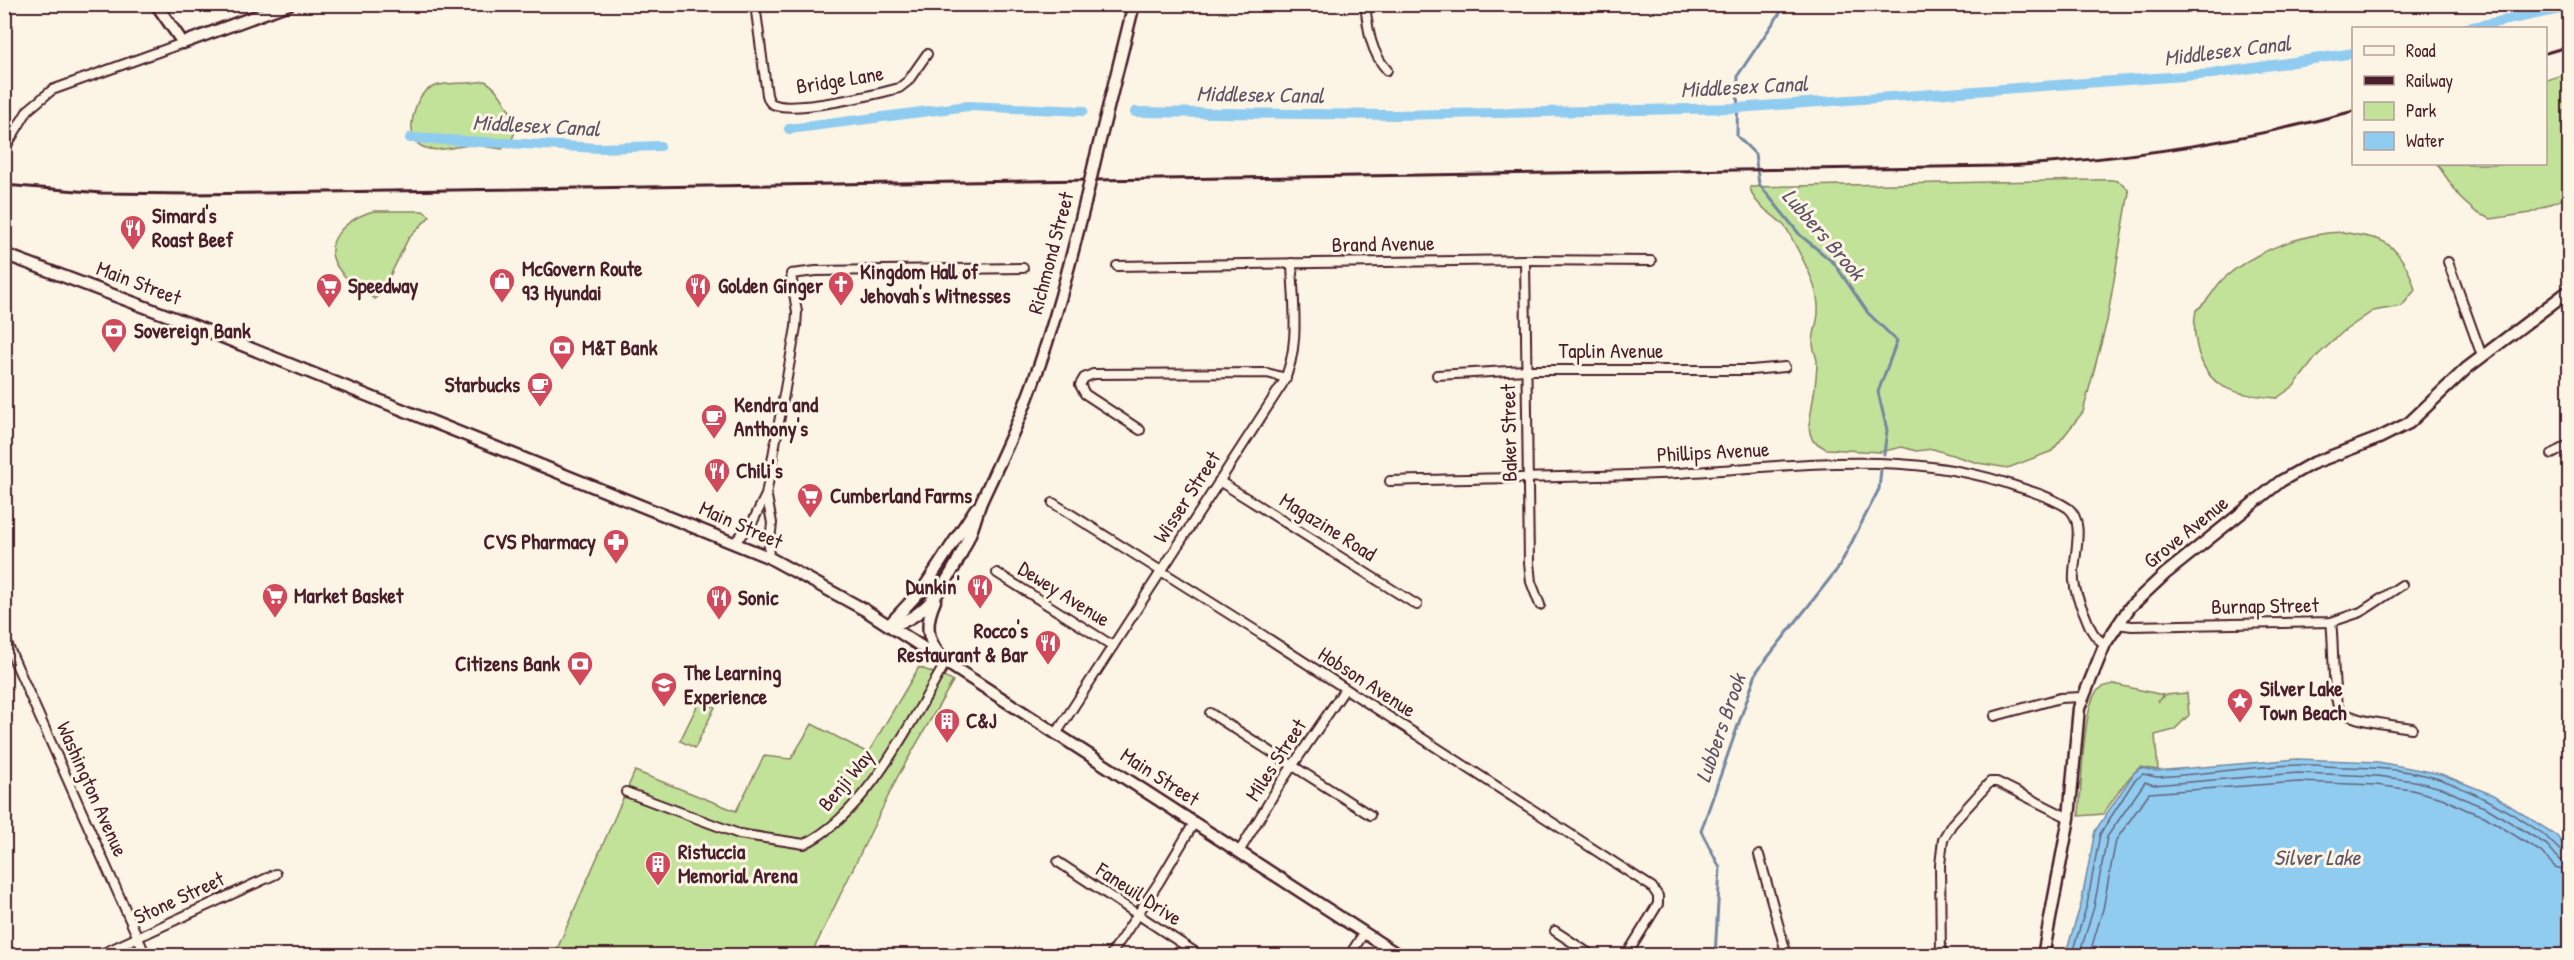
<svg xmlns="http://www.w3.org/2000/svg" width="2574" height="960" viewBox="0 0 2574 960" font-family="'Patrick Hand',sans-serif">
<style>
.green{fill:#c2e199;stroke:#868062;stroke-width:1.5}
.water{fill:#90ccf0;stroke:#7487a1;stroke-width:1.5}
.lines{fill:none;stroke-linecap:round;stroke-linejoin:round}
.shore{stroke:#66647a;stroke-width:1.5}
.stream{stroke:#7487a1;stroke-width:3}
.canal{stroke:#90ccf0;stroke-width:10}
.minor-casing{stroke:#4a1f2b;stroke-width:12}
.tertiary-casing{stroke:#4a1f2b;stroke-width:15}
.secondary-casing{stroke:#4a1f2b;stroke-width:15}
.minor{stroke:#fcf5e5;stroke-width:8}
.tertiary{stroke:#fcf5e5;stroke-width:10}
.secondary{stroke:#fcf5e5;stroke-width:10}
.rail{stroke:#4a1f2b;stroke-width:3}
.secondary-bridge-casing{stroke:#4a1f2b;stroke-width:15;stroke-linecap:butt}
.secondary-bridge{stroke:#fcf5e5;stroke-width:10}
.labels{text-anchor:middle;stroke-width:6;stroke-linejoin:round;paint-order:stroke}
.street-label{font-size:21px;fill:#4a1f2b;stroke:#fcf5e5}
.poi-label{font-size:21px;font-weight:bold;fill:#4a1f2b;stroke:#fcf5e5;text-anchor:start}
.water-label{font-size:22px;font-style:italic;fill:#5f5366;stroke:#fcf5e5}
</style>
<rect width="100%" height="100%" fill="#fcf5e5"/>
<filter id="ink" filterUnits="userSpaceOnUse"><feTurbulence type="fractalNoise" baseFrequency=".0167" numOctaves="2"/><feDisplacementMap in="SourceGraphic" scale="12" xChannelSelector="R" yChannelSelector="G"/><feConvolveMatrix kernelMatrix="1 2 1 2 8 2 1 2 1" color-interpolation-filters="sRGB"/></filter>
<g filter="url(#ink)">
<g class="green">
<polygon points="2569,73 2569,196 2531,213 2491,219 2477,213 2462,200 2437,164 2546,164 2546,80"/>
<path d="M 485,81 C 500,89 506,107 516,120 C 517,133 512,142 502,149 C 492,148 483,146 474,145 C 457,145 438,154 423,147 C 414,143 411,132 412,123 C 419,72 448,88 485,81 Z"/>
<path d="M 2094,180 C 2109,180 2122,177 2129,192 L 2107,321 L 2083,412 L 2052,451 L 2008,468 L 1978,463 L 1933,449 L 1916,451 L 1902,447 L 1880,452 L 1826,449 L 1813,441 L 1810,433 L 1809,425 C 1812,405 1817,382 1817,361 C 1816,355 1813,349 1813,343 C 1813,333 1818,322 1818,312 C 1820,286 1799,253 1788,231 C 1778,214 1754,209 1750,187 Z"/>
<path d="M 374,211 L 423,211 L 430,216 L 408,239 L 383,290 L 375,299 C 364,292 350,283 341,272 C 317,244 346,218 374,211 Z"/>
<path d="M 2343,232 C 2355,235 2369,236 2380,240 C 2398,247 2411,272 2415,290 L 2402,306 L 2373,311 L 2344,331 L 2317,356 L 2294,386 L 2277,398 C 2237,394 2207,392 2197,347 C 2194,334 2193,324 2196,310 C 2209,302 2213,289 2223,279 C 2254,251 2302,233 2343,232 Z"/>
<polygon points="919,667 953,681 898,776 811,955 554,956 635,771 736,811 764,756 791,759 812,724 868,753"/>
<path d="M 2114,684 L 2163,695 L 2158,702 L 2165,695 L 2187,693 L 2189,715 L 2174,730 L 2155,735 L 2158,770 L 2140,767 C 2125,779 2115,798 2103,814 L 2079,816 C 2081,790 2083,713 2095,694 C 2100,686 2106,686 2114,684 Z"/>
<polygon points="700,700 715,707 695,748 680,741"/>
</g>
<polygon class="water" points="2297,759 2378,762 2441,774 2493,795 2556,835 2569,852 2569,955 2065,955 2081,904 2095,831 2134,773 2141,768 2155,771"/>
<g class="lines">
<g class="shore">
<path d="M 2071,956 L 2087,905 L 2100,834 L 2134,781 L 2143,774 L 2156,777 C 2203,774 2250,767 2297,765 C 2314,764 2330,767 2347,767 C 2381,768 2418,770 2450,783 C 2482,796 2513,813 2542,833 C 2550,839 2560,854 2570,855"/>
<polyline points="2079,956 2094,907 2107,837 2145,782 2154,785 2177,783 2298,773 2377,776 2414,781 2445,789 2471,802 2487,808 2547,845 2560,860 2570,862"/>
<polyline points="2089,956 2103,909 2116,840 2149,793 2298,782 2376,785 2412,790 2442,798 2467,810 2484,816 2541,852 2555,867 2570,871"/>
</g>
<g class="stream">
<polyline points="1786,4 1738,75 1737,136 1755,154 1759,184 1800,235 1834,263 1868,313 1897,341 1878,392 1887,430 1884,454"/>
<polyline points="1715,956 1720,868 1701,831 1757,671 1839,567 1879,489 1881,470"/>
</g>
<g class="canal">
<polyline points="2468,28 2570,7"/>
<polyline points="1135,112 1394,115 1736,108 2212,74 2354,53"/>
<polyline points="789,129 968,106 1083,111"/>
<polyline points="410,138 599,148 660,146"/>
</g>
<g class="minor-casing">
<g id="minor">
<path d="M 755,4 L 767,95 C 769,101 770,104 776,105 C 798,112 874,95 899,88 L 908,81 L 927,54"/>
<path d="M 1365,4 C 1368,29 1370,51 1387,70"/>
<polyline points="4,150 28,110 52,90 183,43"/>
<polyline points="1525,260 1529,563 1531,582 1540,605"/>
<polyline points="2448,262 2482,356"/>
<polyline points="1117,266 1525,260 1651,261"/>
<polyline points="1437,375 1526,370 1751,370 1785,367"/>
<polyline points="1140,430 1085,394 1080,385 1084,378 1093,374 1267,373 1286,378"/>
<polyline points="2552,454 2570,444"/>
<polyline points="1219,481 1417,605"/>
<path d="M 1390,481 C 1479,478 1568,478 1658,474 C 1778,469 1901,445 2018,487 C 2034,492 2053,498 2068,508 C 2087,522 2072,559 2074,581 C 2075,593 2080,604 2085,615 C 2090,628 2093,637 2105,644"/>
<polyline points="767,497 772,523 768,557"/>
<polyline points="1053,503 1258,632 1652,887 1658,896 1658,904 1626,956"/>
<polyline points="735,542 752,523 766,495 796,327 797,312 791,274 816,271 1023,268"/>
<polyline points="997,573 1113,646"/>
<path d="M 2331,622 C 2334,639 2332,701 2340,710 C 2353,722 2394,725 2412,728"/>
<polyline points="2117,624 2132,626 2331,622 2361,612 2402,585"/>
<polyline points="4,637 146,956"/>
<polyline points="1210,713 1370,815"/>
<polyline points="1995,716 2060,698 2082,697"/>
<path d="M 1056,734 L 1283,383 C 1301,347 1293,302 1292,263"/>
<path d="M 626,792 L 739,834 L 804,844 C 866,815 912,720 946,662"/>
<polyline points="1239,852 1280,784 1345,689"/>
<polyline points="1759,855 1787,956"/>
<polyline points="1058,862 1201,956"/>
<polyline points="1555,931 1593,956"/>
<polyline points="97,956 276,874"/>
<polyline points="1110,956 1159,882 1194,823"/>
<polyline points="1349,956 1364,933"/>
<polyline points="1941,956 1940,865 1943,839 1952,824 1990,782 1997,782 2069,818"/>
</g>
</g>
<g class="tertiary-casing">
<g id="tertiary">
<polyline points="156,4 183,43 289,4"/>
<polyline points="2043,956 2069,818 2079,708 2105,644 2130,607 2165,574 2281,481 2311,464 2379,438 2409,423 2467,368 2570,290"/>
</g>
</g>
<g class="secondary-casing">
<g id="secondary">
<polyline points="1095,160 1134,4"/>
<polyline points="4,254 185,322 768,557 865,610 1400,956"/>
<path d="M 935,601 C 926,621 925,638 940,655"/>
<path d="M 889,625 C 929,621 956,568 970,534 C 975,523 977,511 982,500 C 1000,461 1019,423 1033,383 C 1055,324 1070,263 1085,203"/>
<polyline points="889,625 925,586 976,508"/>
</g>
</g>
<use href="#minor" class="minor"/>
<use href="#tertiary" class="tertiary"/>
<use href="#secondary" class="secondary"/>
<g class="rail">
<polyline points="2546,53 2570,46"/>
<path d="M 4,185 L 102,193 L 192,194 L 2002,166 C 2123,160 2236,143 2354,111"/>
</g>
<g class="secondary-bridge-casing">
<polyline id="secondary-bridge" points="1085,203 1095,160"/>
</g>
<use href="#secondary-bridge" class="secondary-bridge"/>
</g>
</g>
<defs>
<g id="restaurant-pin" transform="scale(1.35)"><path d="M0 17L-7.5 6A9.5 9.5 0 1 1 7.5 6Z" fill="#d1495b" stroke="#fcf5e5"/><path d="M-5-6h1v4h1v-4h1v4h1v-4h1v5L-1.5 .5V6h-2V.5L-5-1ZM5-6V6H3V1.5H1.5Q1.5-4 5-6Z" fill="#fff"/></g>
<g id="shop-pin" transform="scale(1.35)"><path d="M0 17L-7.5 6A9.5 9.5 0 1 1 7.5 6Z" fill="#d1495b" stroke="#fcf5e5"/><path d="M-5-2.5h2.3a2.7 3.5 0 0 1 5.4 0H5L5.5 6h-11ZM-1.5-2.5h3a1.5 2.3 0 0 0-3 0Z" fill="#fff"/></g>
<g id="church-pin" transform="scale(1.35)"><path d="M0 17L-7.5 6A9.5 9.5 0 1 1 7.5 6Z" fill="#d1495b" stroke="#fcf5e5"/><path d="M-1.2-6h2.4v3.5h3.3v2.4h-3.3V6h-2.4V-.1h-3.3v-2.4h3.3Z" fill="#fff"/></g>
<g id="supermarket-pin" transform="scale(1.35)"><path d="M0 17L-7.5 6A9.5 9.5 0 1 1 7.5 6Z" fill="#d1495b" stroke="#fcf5e5"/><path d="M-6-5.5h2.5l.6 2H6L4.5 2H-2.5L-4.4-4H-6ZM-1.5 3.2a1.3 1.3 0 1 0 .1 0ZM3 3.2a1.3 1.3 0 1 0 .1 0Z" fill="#fff"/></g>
<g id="bank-pin" transform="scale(1.35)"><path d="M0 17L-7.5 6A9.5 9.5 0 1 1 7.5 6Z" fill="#d1495b" stroke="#fcf5e5"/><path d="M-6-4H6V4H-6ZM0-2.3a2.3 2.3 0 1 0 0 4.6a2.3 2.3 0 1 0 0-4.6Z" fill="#fff"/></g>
<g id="cafe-pin" transform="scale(1.35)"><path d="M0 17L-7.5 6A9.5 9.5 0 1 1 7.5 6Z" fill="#d1495b" stroke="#fcf5e5"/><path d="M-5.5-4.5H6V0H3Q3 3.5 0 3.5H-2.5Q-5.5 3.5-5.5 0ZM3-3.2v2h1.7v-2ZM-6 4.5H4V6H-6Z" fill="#fff"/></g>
<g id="pharmacy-pin" transform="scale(1.35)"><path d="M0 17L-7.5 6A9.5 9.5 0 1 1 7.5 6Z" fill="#d1495b" stroke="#fcf5e5"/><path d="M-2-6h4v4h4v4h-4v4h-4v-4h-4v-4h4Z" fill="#fff"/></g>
<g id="school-pin" transform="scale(1.35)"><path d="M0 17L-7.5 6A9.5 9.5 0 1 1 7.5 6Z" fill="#d1495b" stroke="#fcf5e5"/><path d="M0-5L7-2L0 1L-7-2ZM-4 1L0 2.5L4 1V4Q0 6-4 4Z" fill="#fff"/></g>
<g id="sight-pin" transform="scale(1.35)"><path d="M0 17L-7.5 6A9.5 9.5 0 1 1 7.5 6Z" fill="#d1495b" stroke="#fcf5e5"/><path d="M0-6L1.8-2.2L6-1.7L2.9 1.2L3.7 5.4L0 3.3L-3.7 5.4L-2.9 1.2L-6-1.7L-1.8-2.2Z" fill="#fff"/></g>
<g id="building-pin" transform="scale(1.35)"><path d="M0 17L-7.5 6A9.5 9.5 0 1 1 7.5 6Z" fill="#d1495b" stroke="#fcf5e5"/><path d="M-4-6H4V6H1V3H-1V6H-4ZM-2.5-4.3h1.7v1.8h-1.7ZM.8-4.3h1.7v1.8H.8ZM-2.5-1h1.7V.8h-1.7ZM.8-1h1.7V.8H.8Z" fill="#fff"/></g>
</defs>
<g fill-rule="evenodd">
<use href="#restaurant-pin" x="133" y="228"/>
<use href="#shop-pin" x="502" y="281"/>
<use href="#church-pin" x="841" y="284"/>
<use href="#supermarket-pin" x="329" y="286"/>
<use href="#restaurant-pin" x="698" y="286"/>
<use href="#bank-pin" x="114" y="331"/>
<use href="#bank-pin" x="562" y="348"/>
<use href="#cafe-pin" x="540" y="385"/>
<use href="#cafe-pin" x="714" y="417"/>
<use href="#restaurant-pin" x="717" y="471"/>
<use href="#supermarket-pin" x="810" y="496"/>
<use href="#pharmacy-pin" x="616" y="542"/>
<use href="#restaurant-pin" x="980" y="587"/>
<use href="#supermarket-pin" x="275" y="596"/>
<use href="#restaurant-pin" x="719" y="598"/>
<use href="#restaurant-pin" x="1048" y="643"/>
<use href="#bank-pin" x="580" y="664"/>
<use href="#school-pin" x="664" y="685"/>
<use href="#sight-pin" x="2240" y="701"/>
<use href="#building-pin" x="947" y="721"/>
<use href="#building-pin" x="658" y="864"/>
</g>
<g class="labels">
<g class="street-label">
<text transform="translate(840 80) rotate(-9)" y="7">Bridge Lane</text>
<text transform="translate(1383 244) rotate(-1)" y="7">Brand Avenue</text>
<text transform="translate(1051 253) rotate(-75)" y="7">Richmond Street</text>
<text transform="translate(139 283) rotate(21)" y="7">Main Street</text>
<text x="1611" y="358">Taplin Avenue</text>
<text transform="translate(1509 433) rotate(-91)" y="7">Baker Street</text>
<text transform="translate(1713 452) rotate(-3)" y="7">Phillips Avenue</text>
<text transform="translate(1187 497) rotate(-57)" y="7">Wisser Street</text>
<text transform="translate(741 525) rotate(24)" y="7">Main Street</text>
<text transform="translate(1328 527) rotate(32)" y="7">Magazine Road</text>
<text transform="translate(2186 532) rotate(-39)" y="7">Grove Avenue</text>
<text transform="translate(1064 594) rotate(32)" y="7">Dewey Avenue</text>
<text transform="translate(2265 606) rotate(-1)" y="7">Burnap Street</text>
<text transform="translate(1367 682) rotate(33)" y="7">Hobson Avenue</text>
<text transform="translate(1276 760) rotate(-57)" y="7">Miles Street</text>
<text transform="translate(1160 777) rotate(33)" y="7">Main Street</text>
<text transform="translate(846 780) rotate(-50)" y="7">Benji Way</text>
<text transform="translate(92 789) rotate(66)" y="7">Washington Avenue</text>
<text transform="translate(1139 894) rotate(33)" y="7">Faneuil Drive</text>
<text transform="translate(179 898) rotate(-25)" y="7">Stone Street</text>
</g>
<g class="poi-label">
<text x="152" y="223">Simard's<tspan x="152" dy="24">Roast Beef</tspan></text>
<text x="522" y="276">McGovern Route<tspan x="522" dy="24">93 Hyundai</tspan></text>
<text x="860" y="279">Kingdom Hall of<tspan x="860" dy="24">Jehovah's Witnesses</tspan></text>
<text x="348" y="293">Speedway</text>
<text x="718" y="293">Golden Ginger</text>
<text x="134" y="338">Sovereign Bank</text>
<text x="582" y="355">M&amp;T Bank</text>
<text x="520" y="392" text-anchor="end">Starbucks</text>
<text x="734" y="412">Kendra and<tspan x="734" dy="24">Anthony's</tspan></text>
<text x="736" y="478">Chili's</text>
<text x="830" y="503">Cumberland Farms</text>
<text x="596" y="549" text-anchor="end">CVS Pharmacy</text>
<text x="960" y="594" text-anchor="end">Dunkin'</text>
<text x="294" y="603">Market Basket</text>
<text x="738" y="605">Sonic</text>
<text x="1028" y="638" text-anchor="end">Rocco's<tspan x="1028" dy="24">Restaurant &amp; Bar</tspan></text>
<text x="560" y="671" text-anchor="end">Citizens Bank</text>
<text x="684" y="680">The Learning<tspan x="684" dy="24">Experience</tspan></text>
<text x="2260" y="696">Silver Lake<tspan x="2260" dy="24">Town Beach</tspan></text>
<text x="966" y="728">C&amp;J</text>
<text x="678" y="859">Ristuccia<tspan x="678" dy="24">Memorial Arena</tspan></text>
</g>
<g class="water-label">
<text transform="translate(2227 50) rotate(-7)" y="8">Middlesex Canal</text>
<text transform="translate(1744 86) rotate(-3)" y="8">Middlesex Canal</text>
<text transform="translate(1260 94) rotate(1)" y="8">Middlesex Canal</text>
<text transform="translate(536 125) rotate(3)" y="8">Middlesex Canal</text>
<text transform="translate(1824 234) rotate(49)" y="8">Lubbers Brook</text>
<text transform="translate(1720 728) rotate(-71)" y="8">Lubbers Brook</text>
<text x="2317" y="865">Silver Lake</text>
</g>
</g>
<rect width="2574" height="960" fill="none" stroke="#fcf5e5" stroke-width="24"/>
<rect x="12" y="12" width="2550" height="936" fill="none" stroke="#4a1f2b" stroke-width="2" filter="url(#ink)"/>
<rect x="2352" y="27" width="195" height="138" fill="#fcf5e5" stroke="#b59f9b" stroke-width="1.5"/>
<rect x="2364" y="46" width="30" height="9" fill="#fcf5e5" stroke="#b59f9b" stroke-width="1.5"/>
<text x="2406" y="57" font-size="18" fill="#4a1f2b">Road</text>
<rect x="2364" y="76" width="30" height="9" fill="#4a1f2b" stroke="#b59f9b" stroke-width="1.5"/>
<text x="2406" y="87" font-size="18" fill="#4a1f2b">Railway</text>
<rect x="2364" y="102" width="30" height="18" fill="#c2e199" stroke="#b59f9b" stroke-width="1.5"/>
<text x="2406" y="117" font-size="18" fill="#4a1f2b">Park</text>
<rect x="2364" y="132" width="30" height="18" fill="#90ccf0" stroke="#b59f9b" stroke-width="1.5"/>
<text x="2406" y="147" font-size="18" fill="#4a1f2b">Water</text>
</svg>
